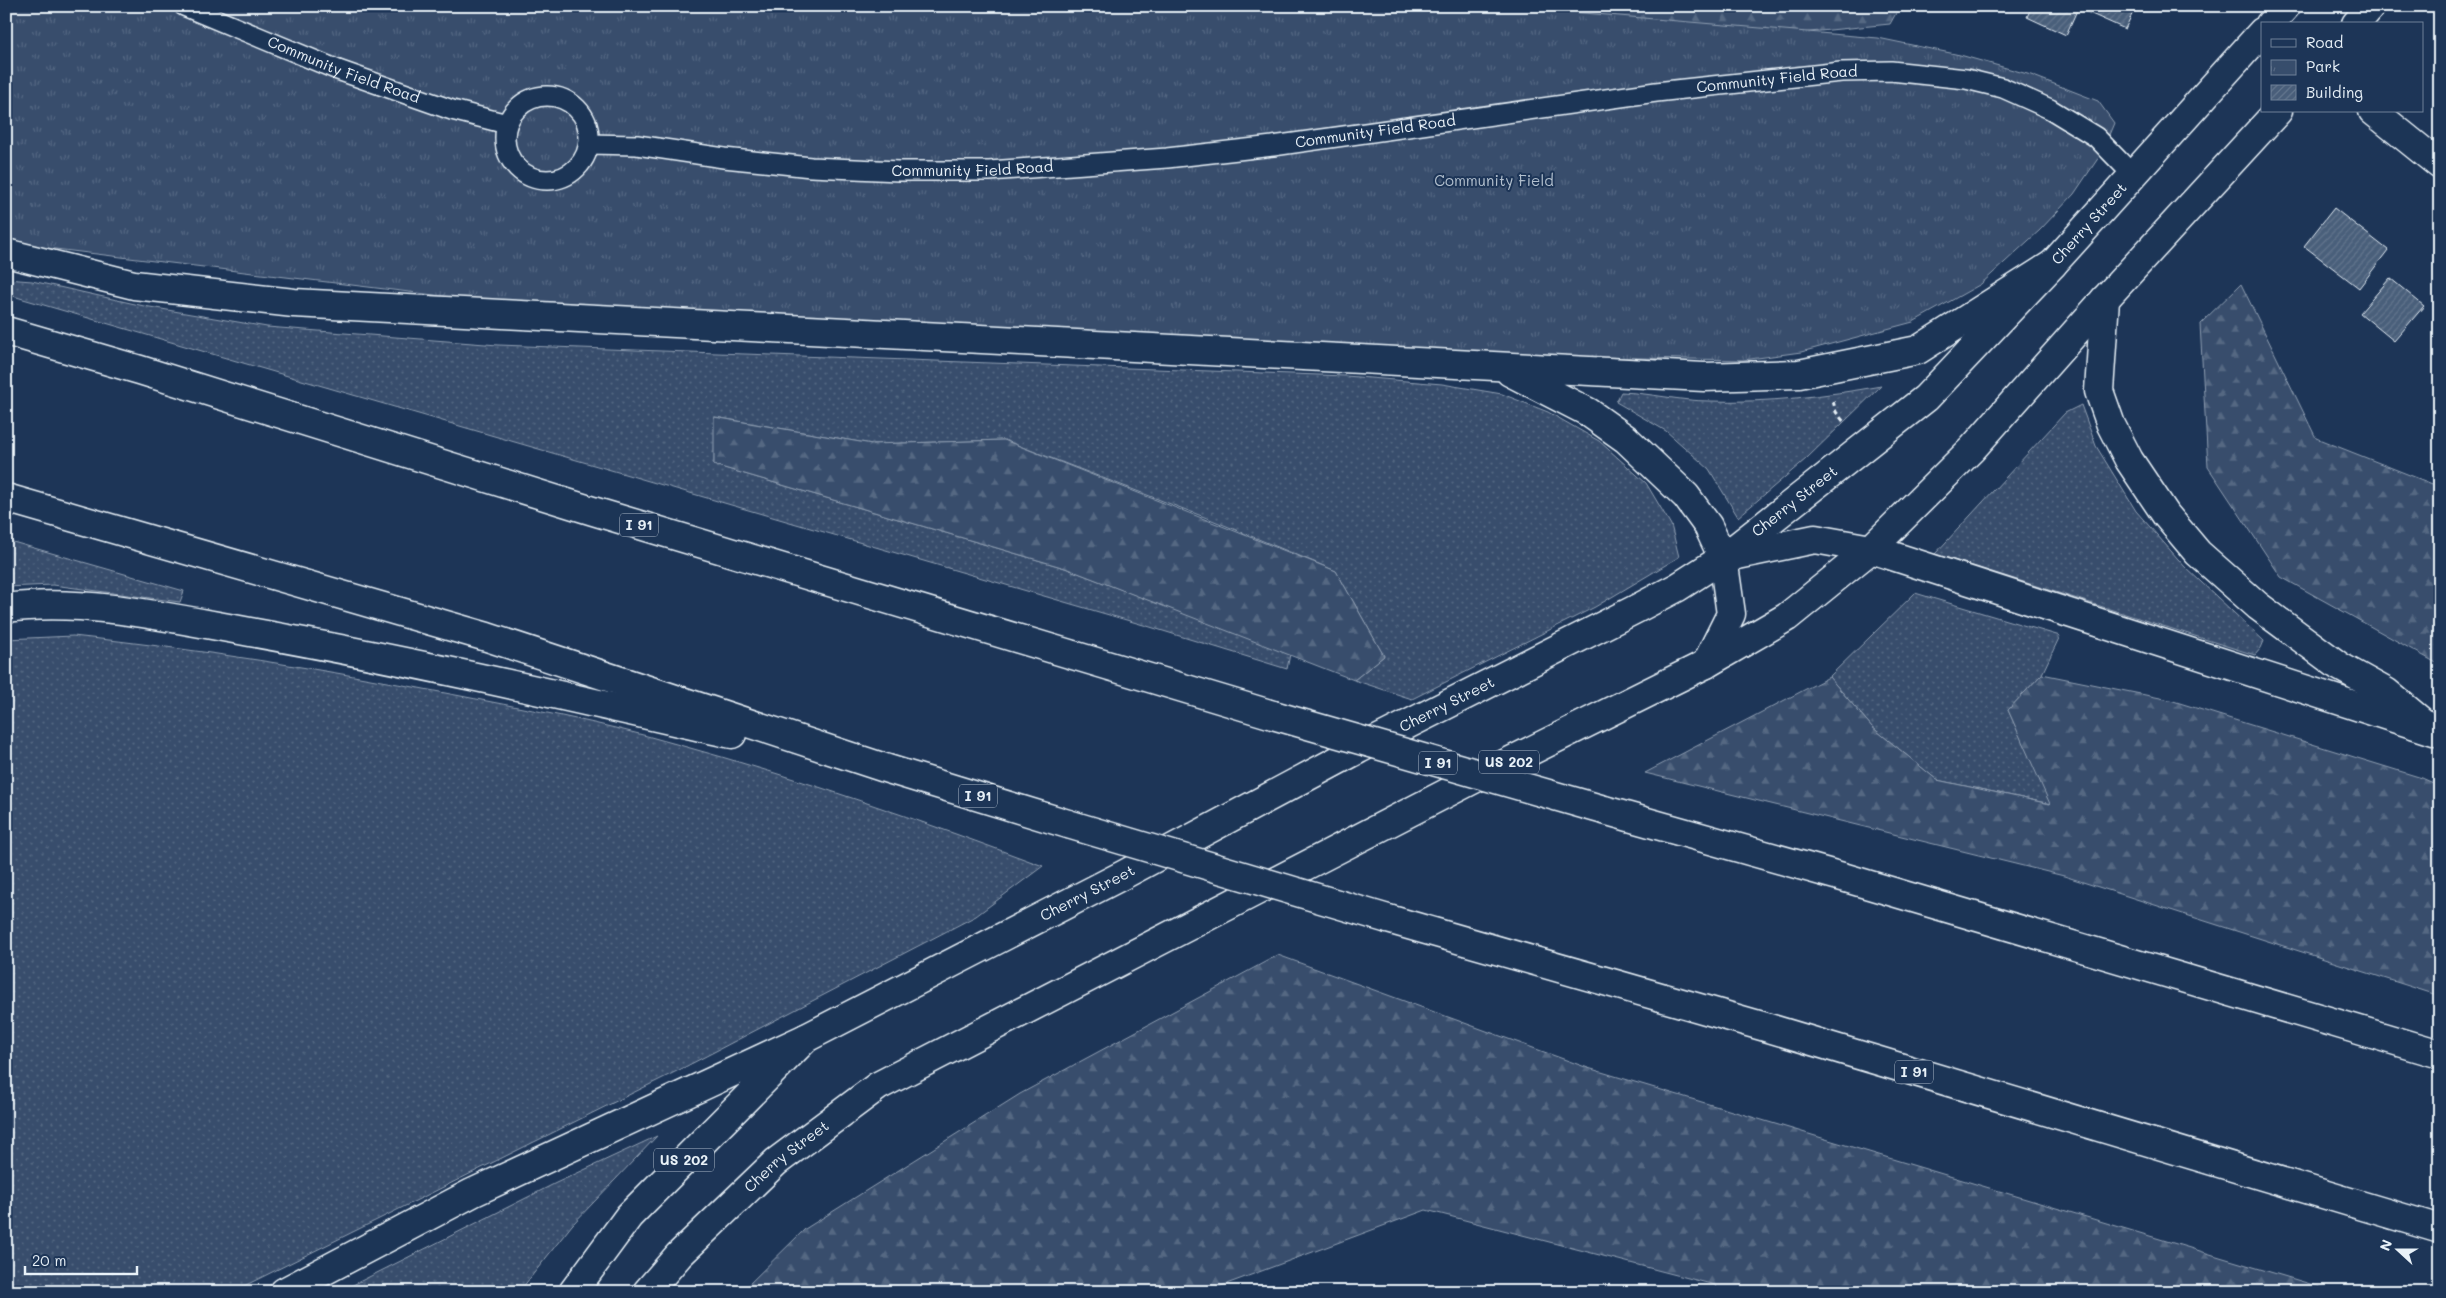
<svg xmlns="http://www.w3.org/2000/svg" width="2446" height="1298" viewBox="0 0 2446 1298" font-family="Mali,sans-serif">
<style>
.grass{fill:url(#grass-dots);stroke:#909fb2}
.forest{fill:url(#forest-firs);stroke:#909fb2}
.park{fill:url(#park-tufts);stroke:#909fb2}
.building{fill:url(#building-hatch);stroke:#e8f1f8}
.lines{fill:none;stroke-linecap:round;stroke-linejoin:round}
.lane-casing{stroke:#e8f1f8;stroke-width:22}
.street-casing{stroke:#e8f1f8;stroke-width:31}
.primary-casing{stroke:#e8f1f8;stroke-width:31}
.highway-casing{stroke:#e8f1f8;stroke-width:31}
.path{stroke:#e8f1f8;stroke-width:3;stroke-dasharray:5 4;stroke-linecap:butt}
.lane{stroke:#1d3557;stroke-width:19}
.street{stroke:#1d3557;stroke-width:28}
.primary{stroke:#1d3557;stroke-width:28}
.highway{stroke:#1d3557;stroke-width:28}
.highway-bridge-casing{stroke:#e8f1f8;stroke-width:31;stroke-linecap:butt}
.highway-bridge{stroke:#1d3557;stroke-width:28}
.labels{text-anchor:middle;stroke-width:4;stroke-linejoin:round;paint-order:stroke}
.shield{fill:#1d3557;stroke:#abb9c8;stroke-width:1}
.shield-label{font-size:14px;font-weight:bold;fill:#e8f1f8}
.street-label{font-size:15px;fill:#e8f1f8;stroke:#1d3557}
.park-label{font-size:15px;fill:#b3c0ce;stroke:#1d3557}
</style>
<defs>
<pattern id="grass-dots" width="8" height="8" patternUnits="userSpaceOnUse" patternTransform="scale(1.25)"><rect width="8" height="8" fill="#374d6c"/><path d="M2 2h.1M6 6h.1" fill="none" stroke="#546782" stroke-width="1.8" stroke-linecap="round"/></pattern>
<pattern id="forest-firs" width="22" height="20" patternUnits="userSpaceOnUse" patternTransform="scale(1.25)"><rect width="22" height="20" fill="#374d6c"/><path d="M5 1l3.5 6h-7zM16 11l3.5 6h-7z" fill="#546782"/></pattern>
<pattern id="park-tufts" width="24" height="20" patternUnits="userSpaceOnUse" patternTransform="scale(1.25)"><rect width="24" height="20" fill="#374d6c"/><path d="M3 7l-1-3M5 7V3M7 7l1-3M15 17l-1-3M17 17v-4M19 17l1-3" fill="none" stroke="#546782"/></pattern>
<pattern id="building-hatch" width="6" height="6" patternUnits="userSpaceOnUse" patternTransform="scale(1.25)"><rect width="6" height="6" fill="#495e7a"/><path d="M-1 1l2-2M0 6l6-6M5 7l2-2" fill="none" stroke="#63768e"/></pattern>
</defs>
<rect width="100%" height="100%" fill="#1d3557"/>
<filter id="ink" filterUnits="userSpaceOnUse"><feTurbulence type="fractalNoise" baseFrequency=".02" numOctaves="2"/><feDisplacementMap in="SourceGraphic" scale="10" xChannelSelector="R" yChannelSelector="G"/><feConvolveMatrix kernelMatrix="1 2 1 2 8 2 1 2 1" color-interpolation-filters="sRGB"/></filter>
<g filter="url(#ink)">
<g class="grass">
<polygon points="6,279 32,281 144,306 267,327 498,345 1346,376 1442,384 1502,394 1548,412 1599,441 1646,483 1671,525 1679,557 1595,607 1412,699 1354,680 1384,656 1336,571 1207,518 1004,440 872,444 715,417 714,465 1065,568 1290,654 1287,669 1147,626 6,294"/>
<path d="M 1881,386 L 1806,459 L 1738,517 L 1709,469 L 1666,431 L 1616,402 L 1621,392 C 1650,393 1680,401 1709,401 C 1767,403 1825,396 1881,386 Z"/>
<polygon points="2081,405 2096,446 2136,511 2185,567 2264,641 2261,648 2255,655 1935,554 2065,413"/>
<polygon points="6,540 184,591 180,602 53,585 6,587"/>
<polygon points="1915,593 2060,636 2042,674 2008,710 2051,804 1937,780 1872,727 1829,677"/>
<path d="M 73,636 C 198,649 322,669 445,693 C 523,708 600,722 676,744 C 800,778 922,821 1043,866 L 976,916 L 685,1067 L 232,1292 L 6,1292 L 6,639 Z"/>
<polygon points="657,1136 572,1225 519,1292 339,1292 556,1183"/>
</g>
<g class="forest">
<polygon points="1254,6 1900,6 1890,24 1590,54"/>
<polygon points="2241,284 2316,438 2440,487 2440,665 2281,577 2208,467 2200,324"/>
<polygon points="714,417 872,444 1004,440 1336,571 1384,656 1354,680 1065,568 714,465"/>
<polygon points="2042,674 2170,700 2422,778 2440,786 2440,996 2064,876 1645,773 1829,677 1872,727 1937,780 2050,804 2008,710"/>
<polygon points="1278,955 1588,1068 2337,1292 1718,1292 1715,1285 1426,1210 1205,1292 741,1292 805,1229 1020,1094"/>
</g>
<polygon class="park" points="6,6 1501,6 1878,38 1960,55 2031,75 2098,101 2114,123 2101,154 2074,194 2040,230 1981,284 1913,322 1801,352 1743,360 1156,349 656,322 6,243"/>
<g class="building">
<polygon points="2032,6 2136,6 2125,29 2078,8 2066,35 2027,17"/>
<polygon points="2334,208 2388,250 2359,288 2304,246"/>
<polygon points="2390,278 2424,306 2394,341 2360,313"/>
</g>
<g class="lines">
<g class="lane-casing">
<g id="lane">
<path id="s1" d="M 184,6 L 338,70 L 452,110 L 507,124"/>
<circle cx="547" cy="138" r="42"/>
<path id="s2" d="M 589,144 L 637,145 L 724,158 L 811,167 L 899,171 L 989,171 L 1167,158 L 1273,146 L 1656,92 L 1841,72 L 1891,71 L 1966,79 L 2003,88 L 2050,109 L 2096,137 L 2132,174"/>
</g>
</g>
<g class="street-casing">
<polyline id="street" points="2373,111 2440,165"/>
</g>
<g class="primary-casing">
<g id="primary">
<polyline points="2270,24 2286,6"/>
<polyline points="2356,24 2371,6"/>
<path id="s3" d="M 573,1292 L 629,1216 L 806,1038 L 1123,875 L 1359,749 L 1636,609 L 1678,587 L 1723,558 L 1926,398 L 2053,264 L 2262,32"/>
<path id="s4" d="M 647,1292 L 679,1255 L 776,1162 L 878,1086 L 1470,781 L 1706,664 L 1787,617 L 1871,549 L 1972,449 L 2105,299 L 2278,111"/>
</g>
</g>
<g class="highway-casing">
<g id="highway">
<polyline points="6,253 134,285 294,303 1704,377 1799,374 1918,350 2053,264"/>
<polyline points="2105,299 2099,391 2111,425 2129,460 2166,515 2198,553 2258,606 2339,666 2386,692 2422,722"/>
<polyline points="6,331 140,370 593,511 1273,715"/>
<polyline points="1510,372 1588,412 1626,439 1686,496 1708,526 1723,558 1731,614 1706,664"/>
<polyline points="6,498 487,637 888,769 1068,824"/>
<polyline points="1723,558 1815,539 1871,549 2440,733"/>
<path d="M 6,608 C 87,598 171,618 250,632 C 412,661 572,698 732,734"/>
<polyline points="1604,810 1846,878 2440,1054"/>
<polyline points="1388,919 1762,1026 2440,1229"/>
<polyline points="284,1292 472,1193 806,1038"/>
</g>
</g>
<polyline class="path" points="1833,401 1836,412 1844,422"/>
<use href="#lane" class="lane"/>
<use href="#street" class="street"/>
<use href="#primary" class="primary"/>
<use href="#highway" class="highway"/>
<g class="highway-bridge-casing">
<g id="highway-bridge">
<polyline points="1273,715 1604,810"/>
<polyline points="1068,824 1388,919"/>
</g>
</g>
<use href="#highway-bridge" class="highway-bridge"/>
</g>
</g>
<g class="labels">
<g class="shield">
<rect x="620" y="513.5" width="38" height="23" rx="4"/>
<rect x="1479" y="750.5" width="60" height="23" rx="4"/>
<rect x="1419" y="751.5" width="38" height="23" rx="4"/>
<rect x="959" y="784.5" width="38" height="23" rx="4"/>
<rect x="1895" y="1060.5" width="38" height="23" rx="4"/>
<rect x="654" y="1148.5" width="60" height="23" rx="4"/>
</g>
<g class="shield-label">
<text x="639" y="530">I 91</text>
<text x="1509" y="767">US 202</text>
<text x="1438" y="768">I 91</text>
<text x="978" y="801">I 91</text>
<text x="1914" y="1077">I 91</text>
<text x="684" y="1165">US 202</text>
</g>
<g class="street-label">
<text dy="5" stroke="none"><textPath href="#s1" startOffset="172">Community Field Road</textPath></text>
<text dy="5" stroke="none"><textPath href="#s2" startOffset="1195">Community Field Road</textPath></text>
<text dy="5" stroke="none"><textPath href="#s2" startOffset="790">Community Field Road</textPath></text>
<text dy="5" stroke="none"><textPath href="#s2" startOffset="385">Community Field Road</textPath></text>
<text dy="5" stroke="none"><textPath href="#s3" startOffset="1878">Cherry Street</textPath></text>
<text dy="5" stroke="none"><textPath href="#s3" startOffset="1472">Cherry Street</textPath></text>
<text dy="5" stroke="none"><textPath href="#s3" startOffset="1068">Cherry Street</textPath></text>
<text dy="5" stroke="none"><textPath href="#s3" startOffset="662">Cherry Street</textPath></text>
<text dy="5" stroke="none"><textPath href="#s4" startOffset="195">Cherry Street</textPath></text>
</g>
<g class="park-label">
<text x="1494" y="186">Community Field</text>
</g>
</g>
<rect width="2446" height="1298" fill="none" stroke="#1d3557" stroke-width="25"/>
<rect x="12" y="12" width="2421" height="1273" fill="none" stroke="#e8f1f8" stroke-width="2" filter="url(#ink)"/>
<rect x="2261" y="22" width="162" height="90" fill="#1d3557" stroke="#6e8097"/>
<rect x="2271" y="39" width="25" height="8" fill="#1d3557" stroke="#6e8097"/>
<text x="2306" y="48" font-size="15" fill="#e8f1f8">Road</text>
<rect x="2271" y="60" width="25" height="15" fill="url(#park-tufts)" stroke="#6e8097"/>
<text x="2306" y="72" font-size="15" fill="#e8f1f8">Park</text>
<rect x="2271" y="85" width="25" height="15" fill="url(#building-hatch)" stroke="#6e8097"/>
<text x="2306" y="98" font-size="15" fill="#e8f1f8">Building</text>
<g transform="translate(2398 1250) rotate(291)" stroke="#1d3557" stroke-width="4" paint-order="stroke">
<path d="M0-4L9 19L0 12L-9 19Z" fill="#e8f1f8"/>
<text y="-8" font-size="14" font-weight="bold" text-anchor="middle" fill="#e8f1f8">N</text>
</g>
<path d="M25 1266v8h112v-8" fill="none" stroke="#e8f1f8" stroke-width="2.5"/>
<text x="32" y="1266" font-size="15" fill="#e8f1f8" stroke="#1d3557" stroke-width="4" paint-order="stroke">20 m</text>
</svg>
